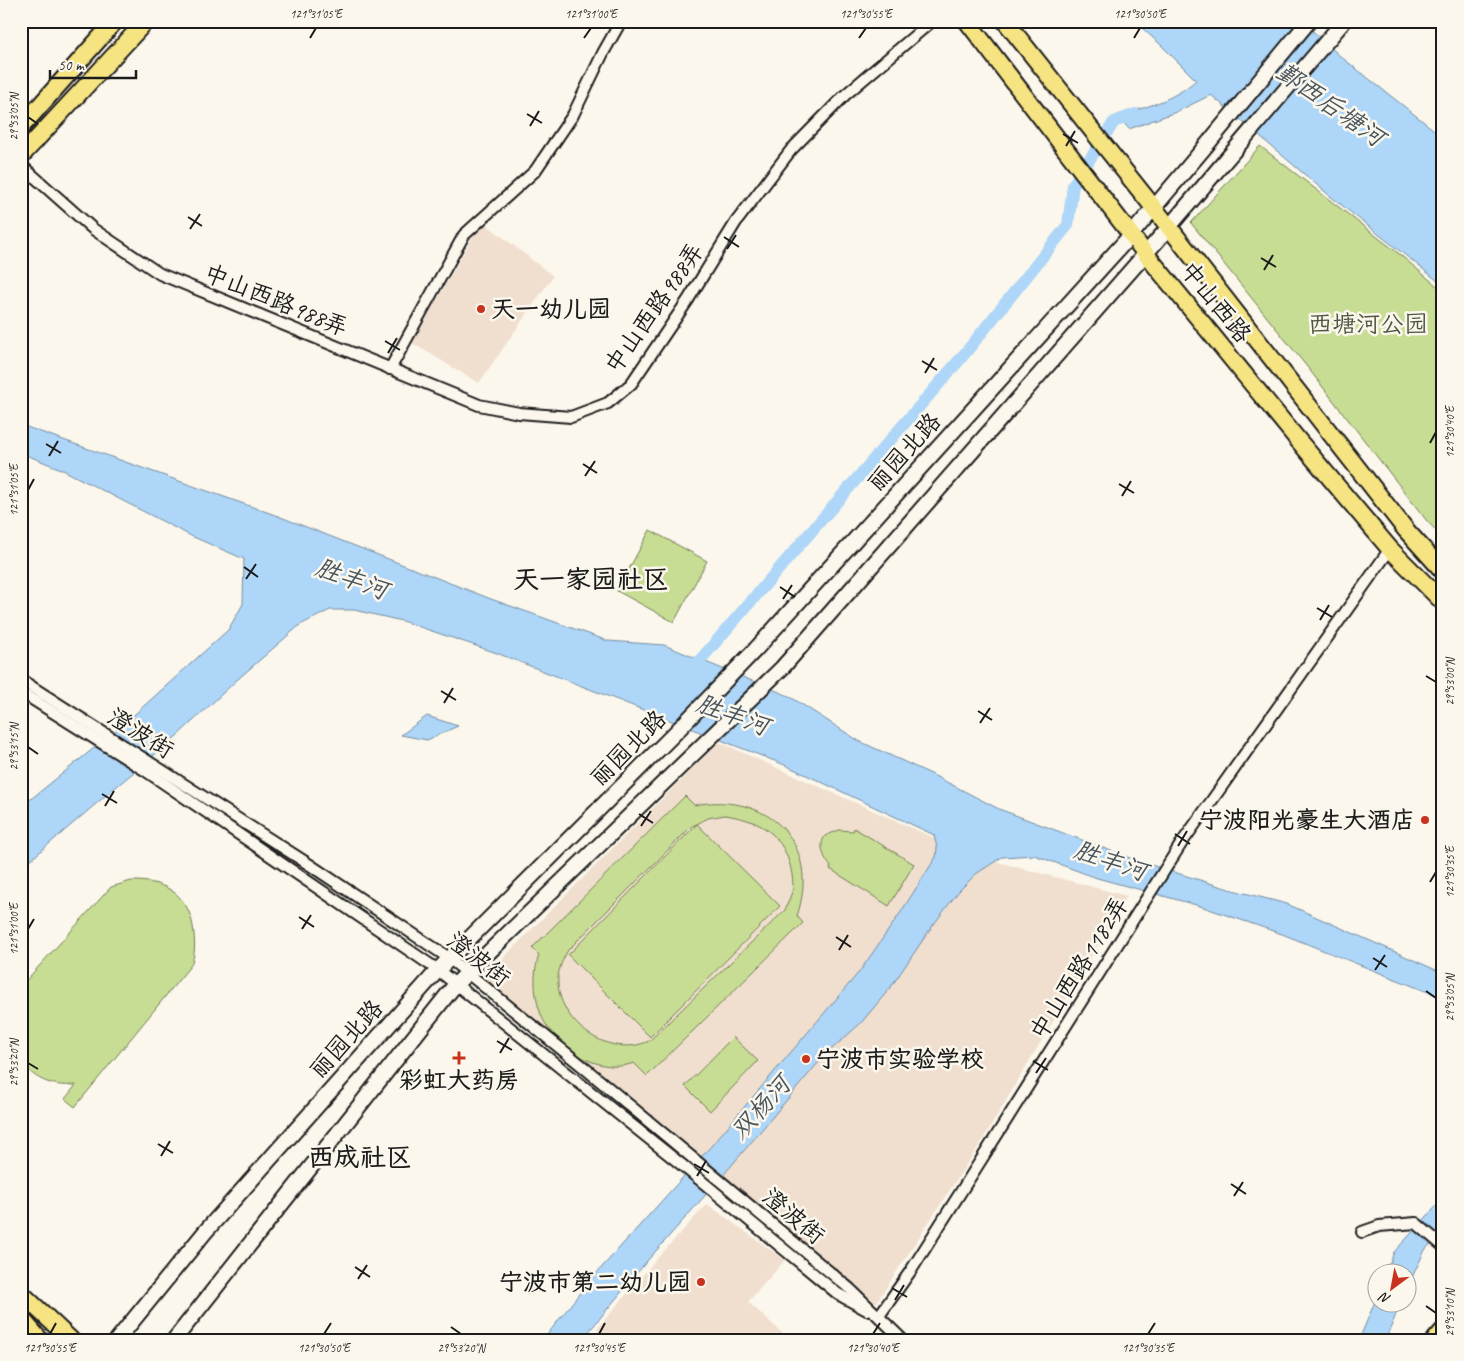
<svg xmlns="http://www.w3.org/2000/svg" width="1464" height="1361" viewBox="0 0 1464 1361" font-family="Caveat,'LXGW WenKai TC',sans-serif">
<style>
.built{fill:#f0dfce}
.green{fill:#c7dd93;stroke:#727c58;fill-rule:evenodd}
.water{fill:#aed6f8;stroke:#748ca0}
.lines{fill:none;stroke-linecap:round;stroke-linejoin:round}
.canal{stroke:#aed6f8;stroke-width:12}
.minor-casing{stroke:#1c1c1c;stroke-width:14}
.secondary-casing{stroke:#1c1c1c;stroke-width:18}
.primary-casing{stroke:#1c1c1c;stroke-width:20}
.trunk-casing{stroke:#1c1c1c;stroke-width:20}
.minor{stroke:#fbf7ec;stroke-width:10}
.secondary{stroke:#fbf7ec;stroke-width:14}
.primary{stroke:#f6e381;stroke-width:16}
.trunk{stroke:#f6e381;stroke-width:16}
.secondary-bridge-casing{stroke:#1c1c1c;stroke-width:18;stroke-linecap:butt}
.secondary-bridge{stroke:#fbf7ec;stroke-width:14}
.ticks{fill:none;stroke:#1c1c1c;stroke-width:2}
.poi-dot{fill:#c8321e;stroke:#fbf7ec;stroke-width:2}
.labels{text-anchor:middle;stroke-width:5;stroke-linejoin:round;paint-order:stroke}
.street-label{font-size:24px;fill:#1c1c1c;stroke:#fbf7ec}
.poi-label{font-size:24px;font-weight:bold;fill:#1c1c1c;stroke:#fbf7ec;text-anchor:start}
.park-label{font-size:24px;fill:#4f5640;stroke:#fbf7ec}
.water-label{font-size:25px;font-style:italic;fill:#48545e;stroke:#fbf7ec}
.quarter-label{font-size:26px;font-weight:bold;fill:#1c1c1c;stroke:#fbf7ec}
.neatline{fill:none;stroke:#1c1c1c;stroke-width:2}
.ticks-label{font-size:12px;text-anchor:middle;fill:#1c1c1c}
</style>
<rect width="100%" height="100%" fill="#fbf7ec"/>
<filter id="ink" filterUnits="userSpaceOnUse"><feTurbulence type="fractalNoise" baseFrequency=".02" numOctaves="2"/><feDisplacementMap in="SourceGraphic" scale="10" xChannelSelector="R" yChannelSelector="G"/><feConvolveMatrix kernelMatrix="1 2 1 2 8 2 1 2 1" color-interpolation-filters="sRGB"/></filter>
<g filter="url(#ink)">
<g class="built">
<polygon points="482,221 553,276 479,383 412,343"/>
<polygon points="719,742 975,856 1127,896 982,1141 876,1303 483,978"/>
<polygon points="707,1204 785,1260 748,1302 790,1340 608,1340 597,1329 653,1263"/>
</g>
<g class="green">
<polygon points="1260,146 1398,253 1443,291 1443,538 1427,521 1308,368 1191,223"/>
<polygon points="650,530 707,561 674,622 617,591"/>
<path d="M 685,796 L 694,805 C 767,791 822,842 797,916 L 803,923 L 647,1076 L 634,1063 C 601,1075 562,1051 545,1023 C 534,1003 532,976 539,955 L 532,948 ZM 725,815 C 758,820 780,831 790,865 C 792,874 794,883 792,892 C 790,898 787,904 785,910 L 649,1041 C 610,1059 561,1025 558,984 C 557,971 562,961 568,950 L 692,826 L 697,824 L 568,955 L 650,1037 L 780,906 L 697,824 L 708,818 Z"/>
<path d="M 854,828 L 914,864 L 889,906 L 830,869 L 831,867 C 824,858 818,846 825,836 L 839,830 L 853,831 Z"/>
<path d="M 131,881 C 168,880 191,897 194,934 C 195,945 195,955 191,965 L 75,1107 L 65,1099 L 76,1085 C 53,1087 37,1081 21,1063 L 21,986 L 111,887 Z"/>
<polygon points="733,1037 758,1061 710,1111 685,1086"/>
</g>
<g class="water">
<path d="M 1134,21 L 1302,21 L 1340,56 L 1443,137 L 1443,285 L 1330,196 L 1211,95 L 1176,112 L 1129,129 L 1117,115 C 1145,108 1174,100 1196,80 L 1161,45 Z"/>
<polygon points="21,425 278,516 491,599 608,641 664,645 789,696 859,741 931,774 999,809 1138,861 1229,889 1287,904 1443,973 1443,998 1282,934 1200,906 1097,878 1034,855 1002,857 976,874 958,892 931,928 891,987 861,1023 824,1056 726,1172 647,1261 582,1340 543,1340 586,1285 712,1145 860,971 901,912 936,857 937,848 934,835 785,765 494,652 402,621 354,610 330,610 300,625 238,679 177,736 104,797 21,868 21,807 125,723 228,630 243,604 244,559 191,536 61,469 21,453"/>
<polygon points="427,716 458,726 427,740 401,735"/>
<polygon points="1443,1199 1443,1229 1425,1250 1407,1288 1406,1274 1386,1274 1394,1252"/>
<polygon points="1376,1299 1376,1304 1400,1304 1389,1332 1384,1340 1359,1340"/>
</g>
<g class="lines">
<polyline class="canal" points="689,673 962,357 1068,225 1073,185 1114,122 1135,114"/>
<g class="minor-casing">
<g id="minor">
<polyline points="21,165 93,229 160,274 479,405 519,413 571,417 608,403 631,384 688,300 736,222 791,150 845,95 932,21"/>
<polyline points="390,369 464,235 535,171 573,115 603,53 621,21"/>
<polyline points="21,680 310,865 449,958 581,1065 850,1289 903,1340"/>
<polyline points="21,692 146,771 438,970 682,1165 838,1294 867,1310"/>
<polyline points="1362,1232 1379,1226 1416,1223 1443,1246"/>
<polyline points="879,1316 912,1269 1181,844 1390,549"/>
</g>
</g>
<g class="secondary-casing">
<g id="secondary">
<polyline points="117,1340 205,1232 438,970 676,732 755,650 1131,235 1210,141"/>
<polyline points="174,1340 455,985 782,668 1169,227 1344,21"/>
</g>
</g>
<g class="primary-casing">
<g id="primary">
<polyline points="967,21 1145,253 1298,440 1390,549 1443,602"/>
<polyline points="1005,21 1154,208 1406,530 1443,571"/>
<polyline points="21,127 115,21"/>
<polyline points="21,156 146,21"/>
<polyline points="21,1293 71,1340"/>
<polyline points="1435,1340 1443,1331"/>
</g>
</g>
<g class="trunk-casing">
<polyline id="trunk" points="21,1318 40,1340"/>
</g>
<use href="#minor" class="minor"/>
<use href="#secondary" class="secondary"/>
<use href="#primary" class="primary"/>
<use href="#trunk" class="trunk"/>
<g class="secondary-bridge-casing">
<polyline id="secondary-bridge" points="1210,141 1309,21"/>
</g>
<use href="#secondary-bridge" class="secondary-bridge"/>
</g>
</g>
<path class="ticks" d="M 310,38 L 316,28M 584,38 L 591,28M 859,38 L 866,28M 1134,38 L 1140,28M 527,114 L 542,123M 28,117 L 38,124M 530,126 L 539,111M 1063,134 L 1078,143M 1066,146 L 1075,131M 188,217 L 202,226M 190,229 L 200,214M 724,237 L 739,247M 727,249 L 736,235M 1261,258 L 1276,267M 1264,270 L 1273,255M 385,341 L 400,350M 388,353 L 397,338M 922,361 L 937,370M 925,373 L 934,358M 1430,443 L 1436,432M 46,444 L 61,453M 49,456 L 58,441M 583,464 L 597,473M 585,476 L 595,461M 1119,484 L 1134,493M 28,490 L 34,479M 1122,496 L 1131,481M 244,567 L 258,577M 246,579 L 256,564M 780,587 L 795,597M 783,599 L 792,585M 1317,608 L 1332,617M 1320,620 L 1329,605M 1426,676 L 1436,682M 441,691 L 456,700M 444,703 L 453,688M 978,711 L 992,720M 980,723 L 990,708M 28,747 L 38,754M 102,794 L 117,803M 105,806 L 114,791M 639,814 L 653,823M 641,826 L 651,811M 1175,834 L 1190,844M 1178,846 L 1187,831M 1430,882 L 1436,872M 299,917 L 314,927M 28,929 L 34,919M 302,929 L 311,915M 836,937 L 851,947M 839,950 L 848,935M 1373,958 L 1387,967M 1375,970 L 1385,955M 1426,991 L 1436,998M 497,1041 L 512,1050M 500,1053 L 509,1038M 1033,1061 L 1048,1070M 28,1063 L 38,1069M 1036,1073 L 1046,1058M 158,1144 L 173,1153M 161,1156 L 170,1141M 694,1164 L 709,1173M 697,1176 L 706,1161M 1231,1184 L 1246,1194M 1234,1196 L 1243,1182M 355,1267 L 370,1277M 358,1279 L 367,1265M 892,1288 L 907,1297M 895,1300 L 904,1285M 1426,1306 L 1436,1313M 451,1327 L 461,1334M 50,1334 L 56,1323M 324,1334 L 331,1323M 599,1334 L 605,1323M 873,1334 L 880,1323M 1148,1334 L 1155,1323"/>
<g class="poi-dot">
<circle cx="481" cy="309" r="5"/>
<circle cx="1425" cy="820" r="5"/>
<path d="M456.5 1050.5h5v5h5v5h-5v5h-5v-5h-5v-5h5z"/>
<circle cx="806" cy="1059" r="5"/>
<circle cx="701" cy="1282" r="5"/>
</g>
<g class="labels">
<g class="street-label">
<text transform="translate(276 300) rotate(22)" y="8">中山西路988弄</text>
<text transform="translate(1216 302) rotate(51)" y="8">中山西路</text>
<text transform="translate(654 308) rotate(-55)" y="8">中山西路988弄</text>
<text transform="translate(904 452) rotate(-48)" y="8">丽园北路</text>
<text transform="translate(141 733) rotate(32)" y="8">澄波街</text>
<text transform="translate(628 748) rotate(-45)" y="8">丽园北路</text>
<text transform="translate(479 959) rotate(38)" y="8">澄波街</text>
<text transform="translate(1079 968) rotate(-58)" y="8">中山西路1182弄</text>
<text transform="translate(346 1039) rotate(-48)" y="8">丽园北路</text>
<text transform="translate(794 1216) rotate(40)" y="8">澄波街</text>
</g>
<g class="poi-label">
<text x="491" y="317">天一幼儿园</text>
<text x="1415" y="828" text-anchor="end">宁波阳光豪生大酒店</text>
<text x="816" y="1067">宁波市实验学校</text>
<text x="459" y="1088" text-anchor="middle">彩虹大药房</text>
<text x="691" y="1290" text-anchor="end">宁波市第二幼儿园</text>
</g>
<g class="park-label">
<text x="1368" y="332">西塘河公园</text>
</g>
<g class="water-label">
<text transform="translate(1331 104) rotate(35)" y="9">鄞西后塘河</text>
<text transform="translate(352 578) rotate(20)" y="9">胜丰河</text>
<text transform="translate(733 714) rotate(20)" y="9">胜丰河</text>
<text transform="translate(1111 860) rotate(19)" y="9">胜丰河</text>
<text transform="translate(760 1107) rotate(-48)" y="9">双杨河</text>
</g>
<g class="quarter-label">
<text x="591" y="588">天一家园社区</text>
<text x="360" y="1166">西成社区</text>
</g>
</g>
<rect width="1464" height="1361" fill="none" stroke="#fbf7ec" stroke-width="55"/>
<g transform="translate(1392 1288) rotate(212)"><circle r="24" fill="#fbf7ec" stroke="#a29f99"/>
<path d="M0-4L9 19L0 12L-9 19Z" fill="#c8321e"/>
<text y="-8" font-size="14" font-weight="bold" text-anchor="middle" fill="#1c1c1c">N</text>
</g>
<path d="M50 70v8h86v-8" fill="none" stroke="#1c1c1c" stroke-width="2.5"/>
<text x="58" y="70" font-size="15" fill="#1c1c1c" stroke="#fbf7ec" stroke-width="4" paint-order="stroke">50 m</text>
<rect x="28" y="28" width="1408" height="1306" class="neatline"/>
<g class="ticks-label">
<text x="316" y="18">121°31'05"E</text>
<text x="591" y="18">121°31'00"E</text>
<text x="866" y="18">121°30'55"E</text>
<text x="1140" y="18">121°30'50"E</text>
<text transform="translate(14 117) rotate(-90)" y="4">29°53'05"N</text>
<text transform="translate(1450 432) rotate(-90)" y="4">121°30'40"E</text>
<text transform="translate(14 490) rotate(-90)" y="4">121°31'05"E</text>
<text transform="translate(1450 682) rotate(-90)" y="4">29°53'00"N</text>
<text transform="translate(14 747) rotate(-90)" y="4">29°53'15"N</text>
<text transform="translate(1450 872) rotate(-90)" y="4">121°30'35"E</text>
<text transform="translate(14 929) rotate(-90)" y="4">121°31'00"E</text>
<text transform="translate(1450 998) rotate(-90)" y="4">29°53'05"N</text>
<text transform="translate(14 1063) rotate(-90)" y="4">29°53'20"N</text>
<text transform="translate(1450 1313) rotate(-90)" y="4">29°53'10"N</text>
<text x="50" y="1352">121°30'55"E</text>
<text x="324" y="1352">121°30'50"E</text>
<text x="461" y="1352">29°53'20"N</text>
<text x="599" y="1352">121°30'45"E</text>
<text x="873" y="1352">121°30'40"E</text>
<text x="1148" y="1352">121°30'35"E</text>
</g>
</svg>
